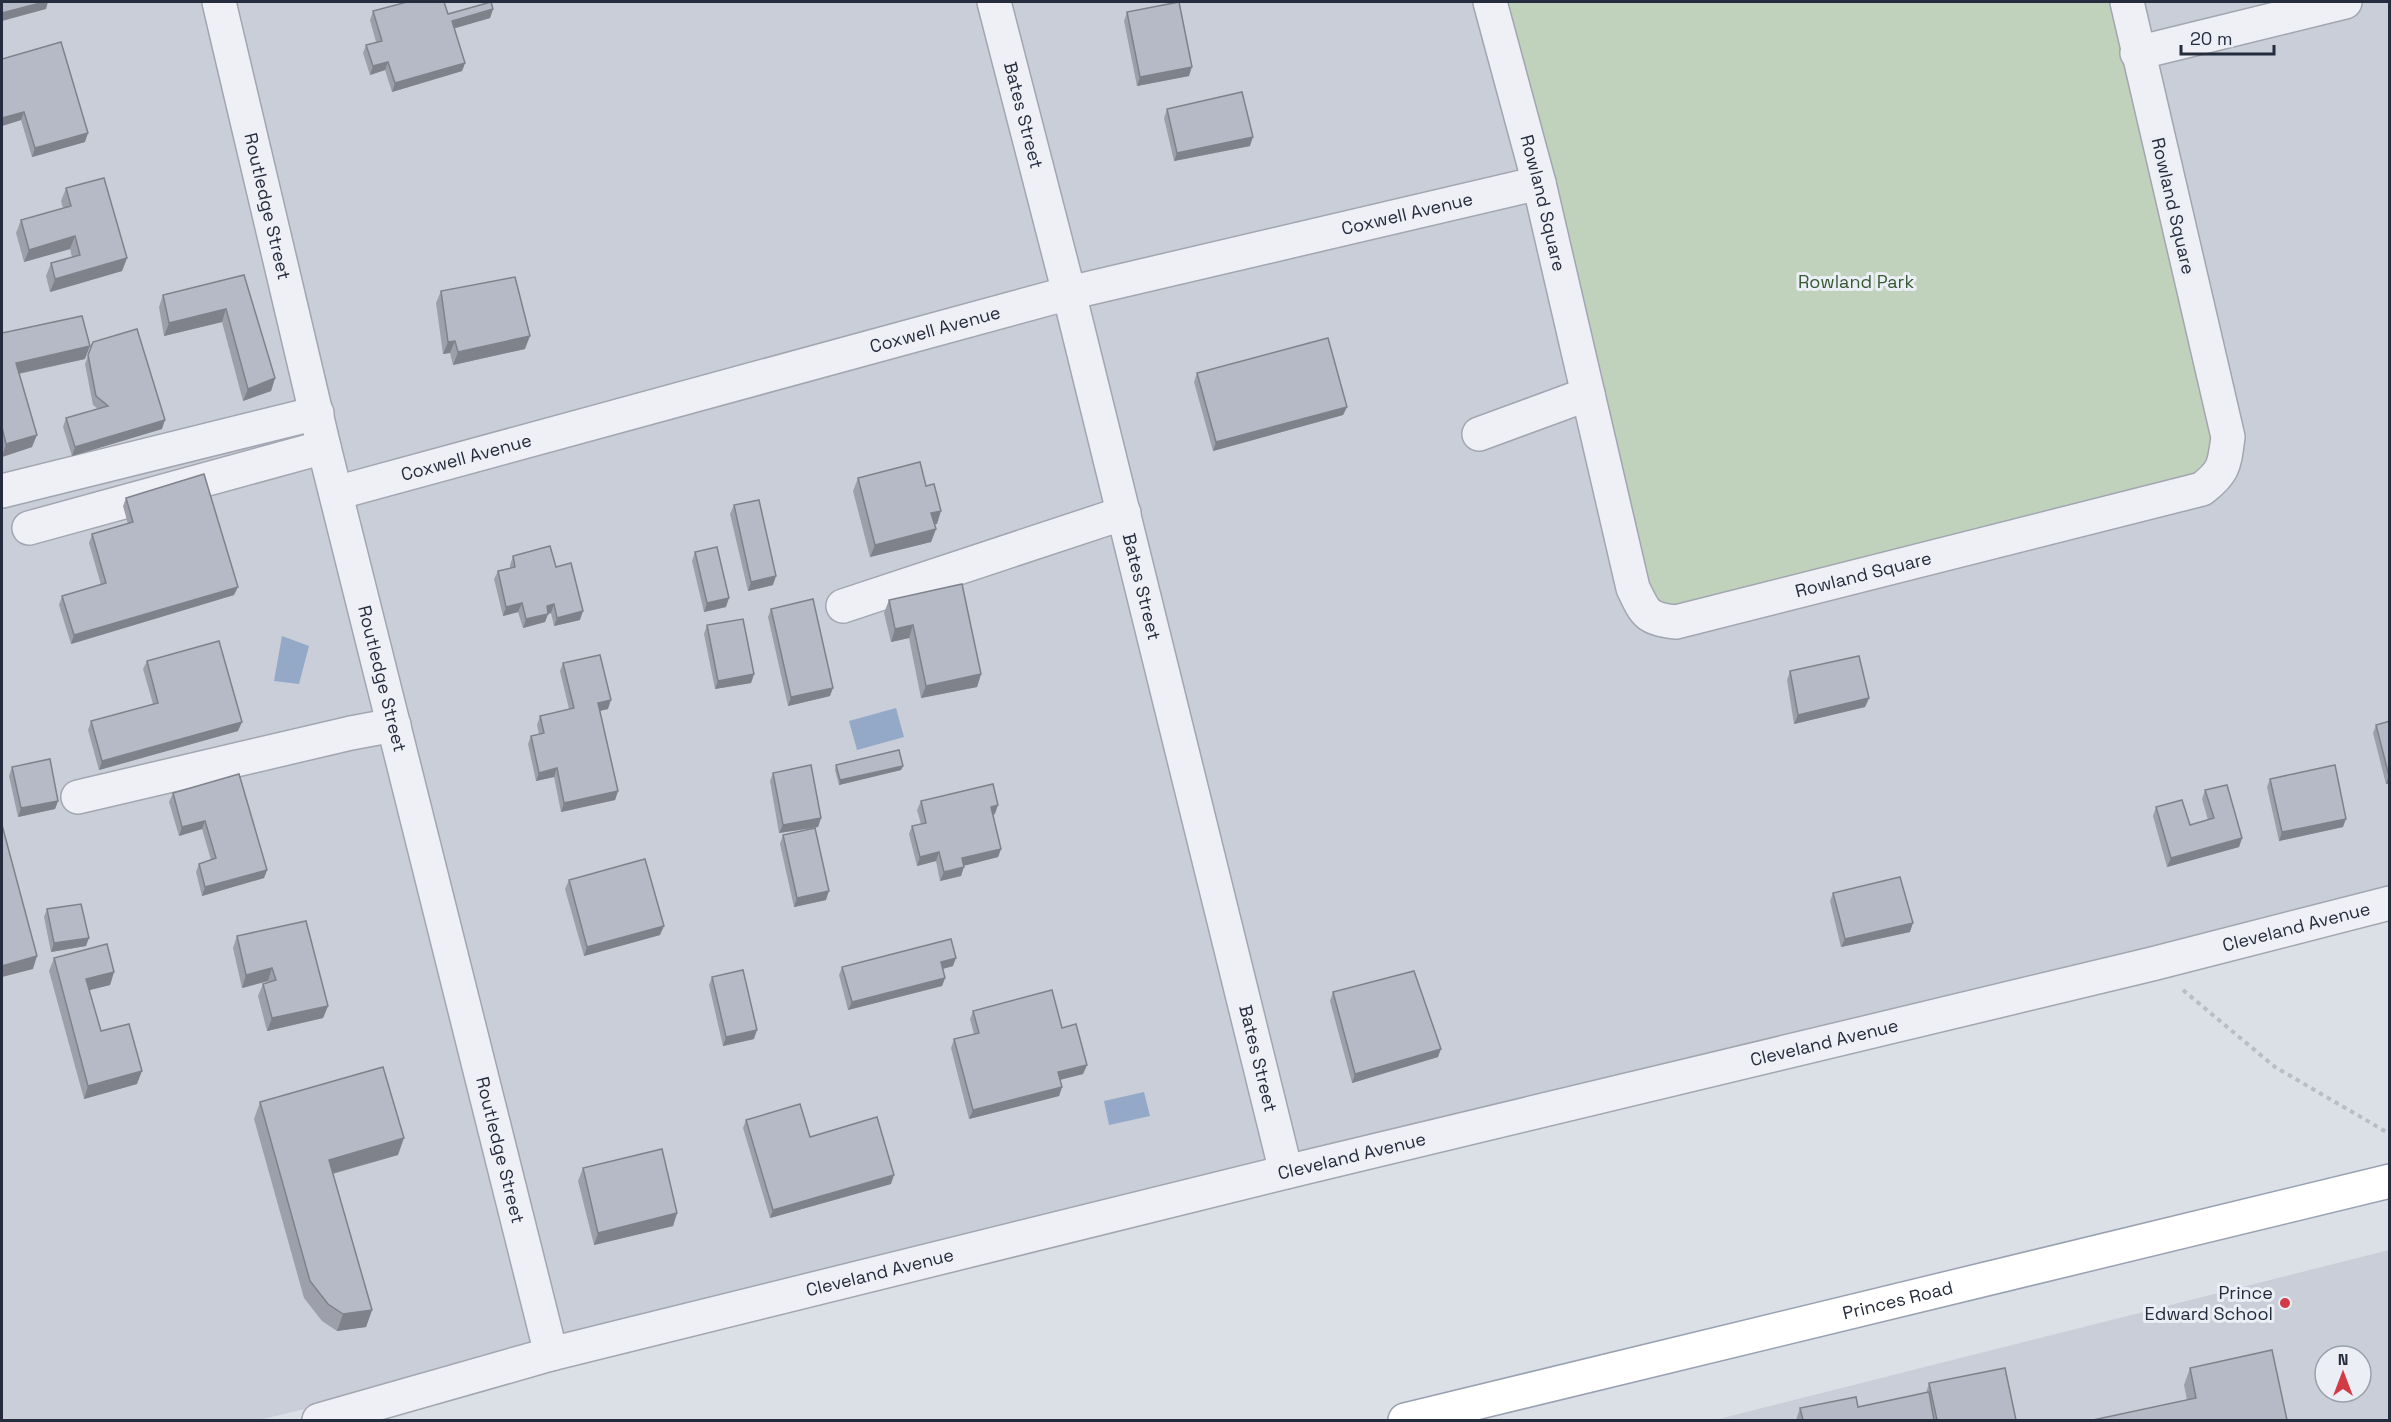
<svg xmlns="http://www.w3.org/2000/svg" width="2391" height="1422" viewBox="0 0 2391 1422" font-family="'Space Grotesk',sans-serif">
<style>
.built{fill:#c9ced8;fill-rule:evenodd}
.green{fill:#c0d1bc}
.water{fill:#94a9c8}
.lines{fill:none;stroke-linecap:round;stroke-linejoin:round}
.minor-casing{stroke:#a1a6b0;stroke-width:36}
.major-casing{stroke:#9aa2b2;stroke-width:36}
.path{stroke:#babdc5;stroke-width:4;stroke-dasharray:4.5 4.5;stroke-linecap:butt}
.minor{stroke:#eef0f5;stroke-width:33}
.major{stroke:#fff;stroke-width:33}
.wall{fill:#9da0aa}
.shaded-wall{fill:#7f828b}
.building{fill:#b6bac6;stroke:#7f828b;stroke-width:1.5}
.poi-dot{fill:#d23a45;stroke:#ebeef4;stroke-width:2}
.labels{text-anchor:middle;stroke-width:6;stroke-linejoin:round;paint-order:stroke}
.street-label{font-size:18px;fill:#252c3d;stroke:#ebeef4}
.park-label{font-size:18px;fill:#365932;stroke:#ebeef4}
.poi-label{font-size:18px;fill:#252c3d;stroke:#ebeef4;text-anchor:end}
</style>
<rect width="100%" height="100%" fill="#dbdfe6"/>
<g class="built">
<polygon points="2,2 2389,2 2389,909 259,1420 2,1420"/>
<path d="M 2389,1250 L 2389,1420 L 1715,1420 ZM 2325,1356 L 2361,1356 L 2361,1392 L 2325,1392 Z"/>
</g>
<polygon class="green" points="1493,2 2130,2 2229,476 1653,624"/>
<g class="water">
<polygon points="282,636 309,646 299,684 274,681"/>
<polygon points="896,708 904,737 857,750 849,721"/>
<polygon points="1144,1092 1150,1116 1109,1125 1104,1101"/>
</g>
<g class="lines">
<g class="minor-casing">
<g id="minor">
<path id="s1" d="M 219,2 L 324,447 L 551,1354"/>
<path id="s2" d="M 994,2 L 1069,293 L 1286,1172"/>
<path id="s3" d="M 1490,2 L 1539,183 L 1633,588 C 1645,613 1646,619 1676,622 L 2202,489 C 2225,471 2224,465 2228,437 L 2127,2"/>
<polyline points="2137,53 2345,2"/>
<polyline points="1479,434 1588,394"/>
<polyline points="2,491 317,413"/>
<path id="s4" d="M 336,493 L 1069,293 L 1539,183"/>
<polyline points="29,528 324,447"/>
<polyline points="843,606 1124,513"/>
<polyline points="78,797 351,733 394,725"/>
<path id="s5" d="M 319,1420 L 551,1354 L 1286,1172 L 2152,964 L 2390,903"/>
</g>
</g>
<g class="major-casing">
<g id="major">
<path id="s6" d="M 1405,1420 L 2390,1181"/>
</g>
</g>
<polyline class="path" points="2183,990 2275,1067 2390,1134"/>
<use href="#minor" class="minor"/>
<use href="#major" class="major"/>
</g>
<g class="wall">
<polygon points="493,9 490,18 454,28 465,63 462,71 392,92 385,70 370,75 363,53 366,45 376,42 370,20 373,11 448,14"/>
<polygon points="1127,12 1189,76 1137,86 1124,21"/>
<polygon points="2,59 85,142 32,157 21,120 2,126"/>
<polygon points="1167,109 1250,146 1174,161 1164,118"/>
<polygon points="66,188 127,258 122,271 50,292 46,276 51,263 72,257 70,249 24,262 16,233 21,220 63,208 61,201"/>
<polygon points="244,275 275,378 271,391 243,401 222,322 164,336 159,307 163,295"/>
<polygon points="441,291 525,349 453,365 450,353 443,354 436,303"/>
<polygon points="2,333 85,359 19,374 32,447 2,457"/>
<polygon points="93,342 162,429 72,456 63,427 66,418 98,409 93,405 85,364"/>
<polygon points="1197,373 1347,407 1343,415 1213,451 1194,382"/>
<polygon points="858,478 937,524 934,524 936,529 931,542 870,557 853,491"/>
<polygon points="126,498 234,595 71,644 59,605 62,596 101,585 89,543 92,534 128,524 123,506"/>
<polygon points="734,505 773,585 748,591 730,514"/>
<polygon points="695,552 726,607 704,612 692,561"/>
<polygon points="513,556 556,567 580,620 554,626 551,613 548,614 545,622 523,628 518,612 503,616 494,579 498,571 510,568 510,565"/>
<polygon points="889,600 981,674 977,687 921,698 909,638 891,642 884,613"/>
<polygon points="771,609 830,696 788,706 768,617"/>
<polygon points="707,625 754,674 751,683 715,689 704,634"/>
<polygon points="147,661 238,731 99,770 88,730 91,721 153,704 143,669"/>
<polygon points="563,663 608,709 600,711 618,791 615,800 561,812 554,777 536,781 528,744 531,736 539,734 537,725 540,716 569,709 560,671"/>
<polygon points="1790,671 1869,698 1865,707 1794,724 1787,680"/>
<polygon points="2390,721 2390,783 2386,784 2373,733 2376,725"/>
<polygon points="836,765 903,766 901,770 839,785 835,770"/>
<polygon points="12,767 58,801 55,809 18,817 9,776"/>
<polygon points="773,773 821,818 818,827 779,833 770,781"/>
<polygon points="2270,779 2343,827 2279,841 2267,787"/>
<polygon points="2205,790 2242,838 2239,847 2167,867 2153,816 2156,807 2190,825 2208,820 2202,799"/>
<polygon points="173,793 267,870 264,878 202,896 196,872 199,864 211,860 202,829 179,836 169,802"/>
<polygon points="921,801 995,814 993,815 1001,849 998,857 963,866 961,876 940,881 936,861 917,866 909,834 912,826 921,824 917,810"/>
<polygon points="783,835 826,900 794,907 780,844"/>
<polygon points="569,880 660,935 584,956 565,889"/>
<polygon points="1833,893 1910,932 1841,947 1830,901"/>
<polygon points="47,909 86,946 51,952 44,917"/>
<polygon points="237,936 328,1006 323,1018 267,1031 258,996 263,984 268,982 268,981 242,988 233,948"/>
<polygon points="54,958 114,972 110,985 89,990 101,1031 137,1084 84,1099 49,971"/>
<polygon points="953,966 943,969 945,978 942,986 848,1010 839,975 842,967"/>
<polygon points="712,977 754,1039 723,1046 709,985"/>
<polygon points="1333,992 1438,1057 1352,1083 1330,1001"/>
<polygon points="973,1011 1062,1028 1087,1065 1083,1074 1060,1080 1062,1087 1059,1096 969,1119 951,1048 954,1039 974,1034 970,1019"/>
<polygon points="260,1102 398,1155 333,1174 372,1310 366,1327 337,1331 322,1321 304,1298 254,1119"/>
<polygon points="746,1120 810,1137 891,1184 770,1218 743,1128"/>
<polygon points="583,1168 677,1213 673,1226 594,1245 578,1181"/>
<polygon points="2190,1368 2287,1420 2187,1400 2184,1385"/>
<polygon points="1929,1383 2016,1420 1796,1420 1800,1408 1858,1407 1926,1393"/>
</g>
<g class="shaded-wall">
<polygon points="44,2 48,2 46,9 2,21 2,13"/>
<polygon points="493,9 490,18 449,30 452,21"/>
<polygon points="388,62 385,70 370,75 373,66"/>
<polygon points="465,63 462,71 392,92 395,83"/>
<polygon points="1192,67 1189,76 1137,86 1140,77"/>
<polygon points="24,112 21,120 2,126 2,118"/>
<polygon points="88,133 85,142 32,157 35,148"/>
<polygon points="1253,137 1250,146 1174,161 1177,153"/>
<polygon points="75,236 70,249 24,262 29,250"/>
<polygon points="127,258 122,271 50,292 55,279"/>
<polygon points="226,309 222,322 164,336 169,323"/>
<polygon points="530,336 525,349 453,365 458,352"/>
<polygon points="455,341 450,353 443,354 448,342"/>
<polygon points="90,346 85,359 11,375 16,363"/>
<polygon points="275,378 271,391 243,401 248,389"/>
<polygon points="1347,407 1343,415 1213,451 1216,442"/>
<polygon points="165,420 162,429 72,456 75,447"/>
<polygon points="37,435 32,447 2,457 6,444"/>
<polygon points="941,511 937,524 927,526 931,513"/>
<polygon points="936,529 931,542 870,557 875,545"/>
<polygon points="776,576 773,585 748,591 751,582"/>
<polygon points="238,587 234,595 71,644 74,635"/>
<polygon points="729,598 726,607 704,612 707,603"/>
<polygon points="522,603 518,612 503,616 506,607"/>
<polygon points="554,604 551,613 548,614 545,622 523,628 526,619 547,606"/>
<polygon points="583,611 580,620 554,626 557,618"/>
<polygon points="913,625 909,638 891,642 895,629"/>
<polygon points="754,674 751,683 715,689 718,681"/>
<polygon points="981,674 977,687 921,698 926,686"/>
<polygon points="833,688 830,696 788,706 791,697"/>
<polygon points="1869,698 1865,707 1794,724 1798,715"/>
<polygon points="611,700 608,709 595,712 598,703"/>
<polygon points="242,722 238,731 99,770 102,761"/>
<polygon points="903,766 901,770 839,785 840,780"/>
<polygon points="557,768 554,777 536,781 539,773"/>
<polygon points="2389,776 2390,783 2386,784"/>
<polygon points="618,791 615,800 561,812 564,803"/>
<polygon points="58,801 55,809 18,817 21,808"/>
<polygon points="998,805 995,814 988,816 991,807"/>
<polygon points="821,818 818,827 779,833 783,825"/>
<polygon points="2346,819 2343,827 2279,841 2282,832"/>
<polygon points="205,821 202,829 179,836 182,827"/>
<polygon points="2242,838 2239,847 2167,867 2171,858"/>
<polygon points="1001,849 998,857 959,867 962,858"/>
<polygon points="939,852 936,861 917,866 920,857"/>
<polygon points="964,867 961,876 940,881 944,872"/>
<polygon points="267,870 264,878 202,896 205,887"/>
<polygon points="829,891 826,900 794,907 797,898"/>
<polygon points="1913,923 1910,932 1841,947 1845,939"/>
<polygon points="664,926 660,935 584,956 587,947"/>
<polygon points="89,938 86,946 51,952 54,943"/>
<polygon points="37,956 33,969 2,977 2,966"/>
<polygon points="956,958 953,966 938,970 941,962"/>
<polygon points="272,968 268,981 242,988 246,975"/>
<polygon points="114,972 110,985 82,992 86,979"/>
<polygon points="945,978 942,986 848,1010 852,1002"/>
<polygon points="328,1006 323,1018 267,1031 272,1018"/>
<polygon points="757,1030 754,1039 723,1046 726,1037"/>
<polygon points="1441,1049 1438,1057 1352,1083 1355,1074"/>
<polygon points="1087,1065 1083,1074 1055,1081 1058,1072"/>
<polygon points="142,1071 137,1084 84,1099 88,1086"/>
<polygon points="1062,1087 1059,1096 969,1119 973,1110"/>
<polygon points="404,1138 398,1155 323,1176 329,1160"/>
<polygon points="894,1175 891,1184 770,1218 773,1210"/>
<polygon points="677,1213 673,1226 594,1245 598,1233"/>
<polygon points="372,1310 366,1327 337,1331 343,1314"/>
</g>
<g class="building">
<polygon points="2,2 44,2 2,13"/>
<polygon points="407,2 444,2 448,14 491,2 493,9 452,21 465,63 395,83 388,62 373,66 366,45 382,41 373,11"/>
<polygon points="1179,2 1192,67 1140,77 1127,12"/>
<polygon points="61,42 88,133 35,148 24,112 2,118 2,59"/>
<polygon points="1242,92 1253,137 1177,153 1167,109"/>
<polygon points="104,178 127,258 55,279 51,263 80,255 75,236 29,250 21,220 71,206 66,188"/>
<polygon points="244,275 275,378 248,389 226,309 169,323 163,295"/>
<polygon points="515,277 530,336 458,352 455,341 448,342 441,291"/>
<polygon points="82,316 90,346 16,363 37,435 6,444 2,427 2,333"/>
<polygon points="137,329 165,420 75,447 66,418 108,406 96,396 88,355 93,342"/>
<polygon points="1328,338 1347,407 1216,442 1197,373"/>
<polygon points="920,462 926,486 934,484 941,511 931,513 936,529 875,545 858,478"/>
<polygon points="204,474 238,587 74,635 62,596 106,583 92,534 133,522 126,498"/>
<polygon points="759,500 776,576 751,582 734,505"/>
<polygon points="550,546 556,567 571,563 583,611 557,618 554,604 547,606 548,614 526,619 522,603 506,607 498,571 515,567 513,556"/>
<polygon points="717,547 729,598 707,603 695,552"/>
<polygon points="962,584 981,674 926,686 913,625 895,629 889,600"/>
<polygon points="813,599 833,688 791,697 771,609"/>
<polygon points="743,619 754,674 718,681 707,625"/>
<polygon points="219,641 242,722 102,761 91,721 158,703 147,661"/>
<polygon points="600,655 611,700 598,703 618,791 564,803 557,768 539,773 531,736 544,733 540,716 574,708 563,663"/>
<polygon points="1859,656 1869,698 1798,715 1790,671"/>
<polygon points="2390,721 2390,776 2389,776 2376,725"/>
<polygon points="899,750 903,766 840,780 836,765"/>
<polygon points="50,759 58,801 21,808 12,767"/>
<polygon points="811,765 821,818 783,825 773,773"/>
<polygon points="2335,765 2346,819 2282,832 2270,779"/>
<polygon points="239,774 267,870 205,887 199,864 216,858 205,821 182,827 173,793"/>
<polygon points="993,784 998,805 991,807 1001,849 962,858 964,867 944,872 939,852 920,857 912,826 926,823 921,801"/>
<polygon points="2227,785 2242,838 2171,858 2156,807 2182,800 2190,825 2214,818 2205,790"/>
<polygon points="2,825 37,956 2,966"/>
<polygon points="815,828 829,891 797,898 783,835"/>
<polygon points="645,859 664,926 587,947 569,880"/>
<polygon points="1900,877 1913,923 1845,939 1833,893"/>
<polygon points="81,904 89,938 54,943 47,909"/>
<polygon points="306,921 328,1006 272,1018 263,984 276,980 272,968 246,975 237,936"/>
<polygon points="951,939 956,958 941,962 945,978 852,1002 842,967"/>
<polygon points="107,944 114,972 86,979 101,1031 129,1024 142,1071 88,1086 54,958"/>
<polygon points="743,970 757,1030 726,1037 712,977"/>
<polygon points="1414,971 1441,1049 1355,1074 1333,992"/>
<polygon points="1052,990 1062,1028 1076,1024 1087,1065 1058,1072 1062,1087 973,1110 954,1039 979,1033 973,1011"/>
<polygon points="383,1067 404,1138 329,1160 372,1310 343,1314 328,1304 310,1281 260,1102"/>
<polygon points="800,1104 810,1137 877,1117 894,1175 773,1210 746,1120"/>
<polygon points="662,1149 677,1213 598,1233 583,1168"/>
<polygon points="2272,1350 2287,1420 2093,1420 2196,1398 2190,1368"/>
<polygon points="2005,1368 2016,1420 1937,1420 1929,1383"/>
<polygon points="1929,1392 1934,1420 1803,1420 1800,1408 1856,1397 1858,1407"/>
</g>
<circle class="poi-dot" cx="2285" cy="1303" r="6"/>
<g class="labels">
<g class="street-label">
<text dy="6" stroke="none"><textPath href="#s2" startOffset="117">Bates Street</textPath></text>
<text dy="6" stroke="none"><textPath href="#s3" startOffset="208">Rowland Square</textPath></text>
<text dy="6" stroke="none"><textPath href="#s1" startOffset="210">Routledge Street</textPath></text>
<text transform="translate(2173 206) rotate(77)" y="6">Rowland Square</text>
<text dy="6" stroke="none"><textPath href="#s4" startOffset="1107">Coxwell Avenue</textPath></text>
<text dy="6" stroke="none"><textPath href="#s4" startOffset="621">Coxwell Avenue</textPath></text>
<text dy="6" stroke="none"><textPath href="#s4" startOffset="135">Coxwell Avenue</textPath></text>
<text dy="6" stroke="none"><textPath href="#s3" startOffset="856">Rowland Square</textPath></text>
<text dy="6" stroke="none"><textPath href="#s2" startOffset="603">Bates Street</textPath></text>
<text dy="6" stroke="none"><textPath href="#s1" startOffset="696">Routledge Street</textPath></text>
<text dy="6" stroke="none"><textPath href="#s5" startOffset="2038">Cleveland Avenue</textPath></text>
<text dy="6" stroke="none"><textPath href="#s5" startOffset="1552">Cleveland Avenue</textPath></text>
<text dy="6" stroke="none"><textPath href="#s2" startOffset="1089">Bates Street</textPath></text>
<text dy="6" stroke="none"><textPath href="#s1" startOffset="1182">Routledge Street</textPath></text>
<text dy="6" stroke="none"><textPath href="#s5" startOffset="1066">Cleveland Avenue</textPath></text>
<text dy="6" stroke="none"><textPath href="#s5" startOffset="580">Cleveland Avenue</textPath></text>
<text dy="6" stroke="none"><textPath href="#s6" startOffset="507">Princes Road</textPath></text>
</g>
<g class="park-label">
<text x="1856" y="288">Rowland Park</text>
</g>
<g class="poi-label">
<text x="2273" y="1299">Prince<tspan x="2273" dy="21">Edward School</tspan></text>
</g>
</g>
<rect width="2391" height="1422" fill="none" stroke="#252c3d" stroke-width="6"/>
<g transform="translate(2343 1374)"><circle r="28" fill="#ebeef4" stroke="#9ca0ab" stroke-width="1.5"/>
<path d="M0-4.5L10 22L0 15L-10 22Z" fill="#d23a45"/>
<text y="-9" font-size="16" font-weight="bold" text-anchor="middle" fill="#252c3d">N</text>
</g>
<path d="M2181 45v9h93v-9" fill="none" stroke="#252c3d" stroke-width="3"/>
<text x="2190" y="45" font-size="18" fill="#252c3d" stroke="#ebeef4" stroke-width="4.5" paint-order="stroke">20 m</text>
</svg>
